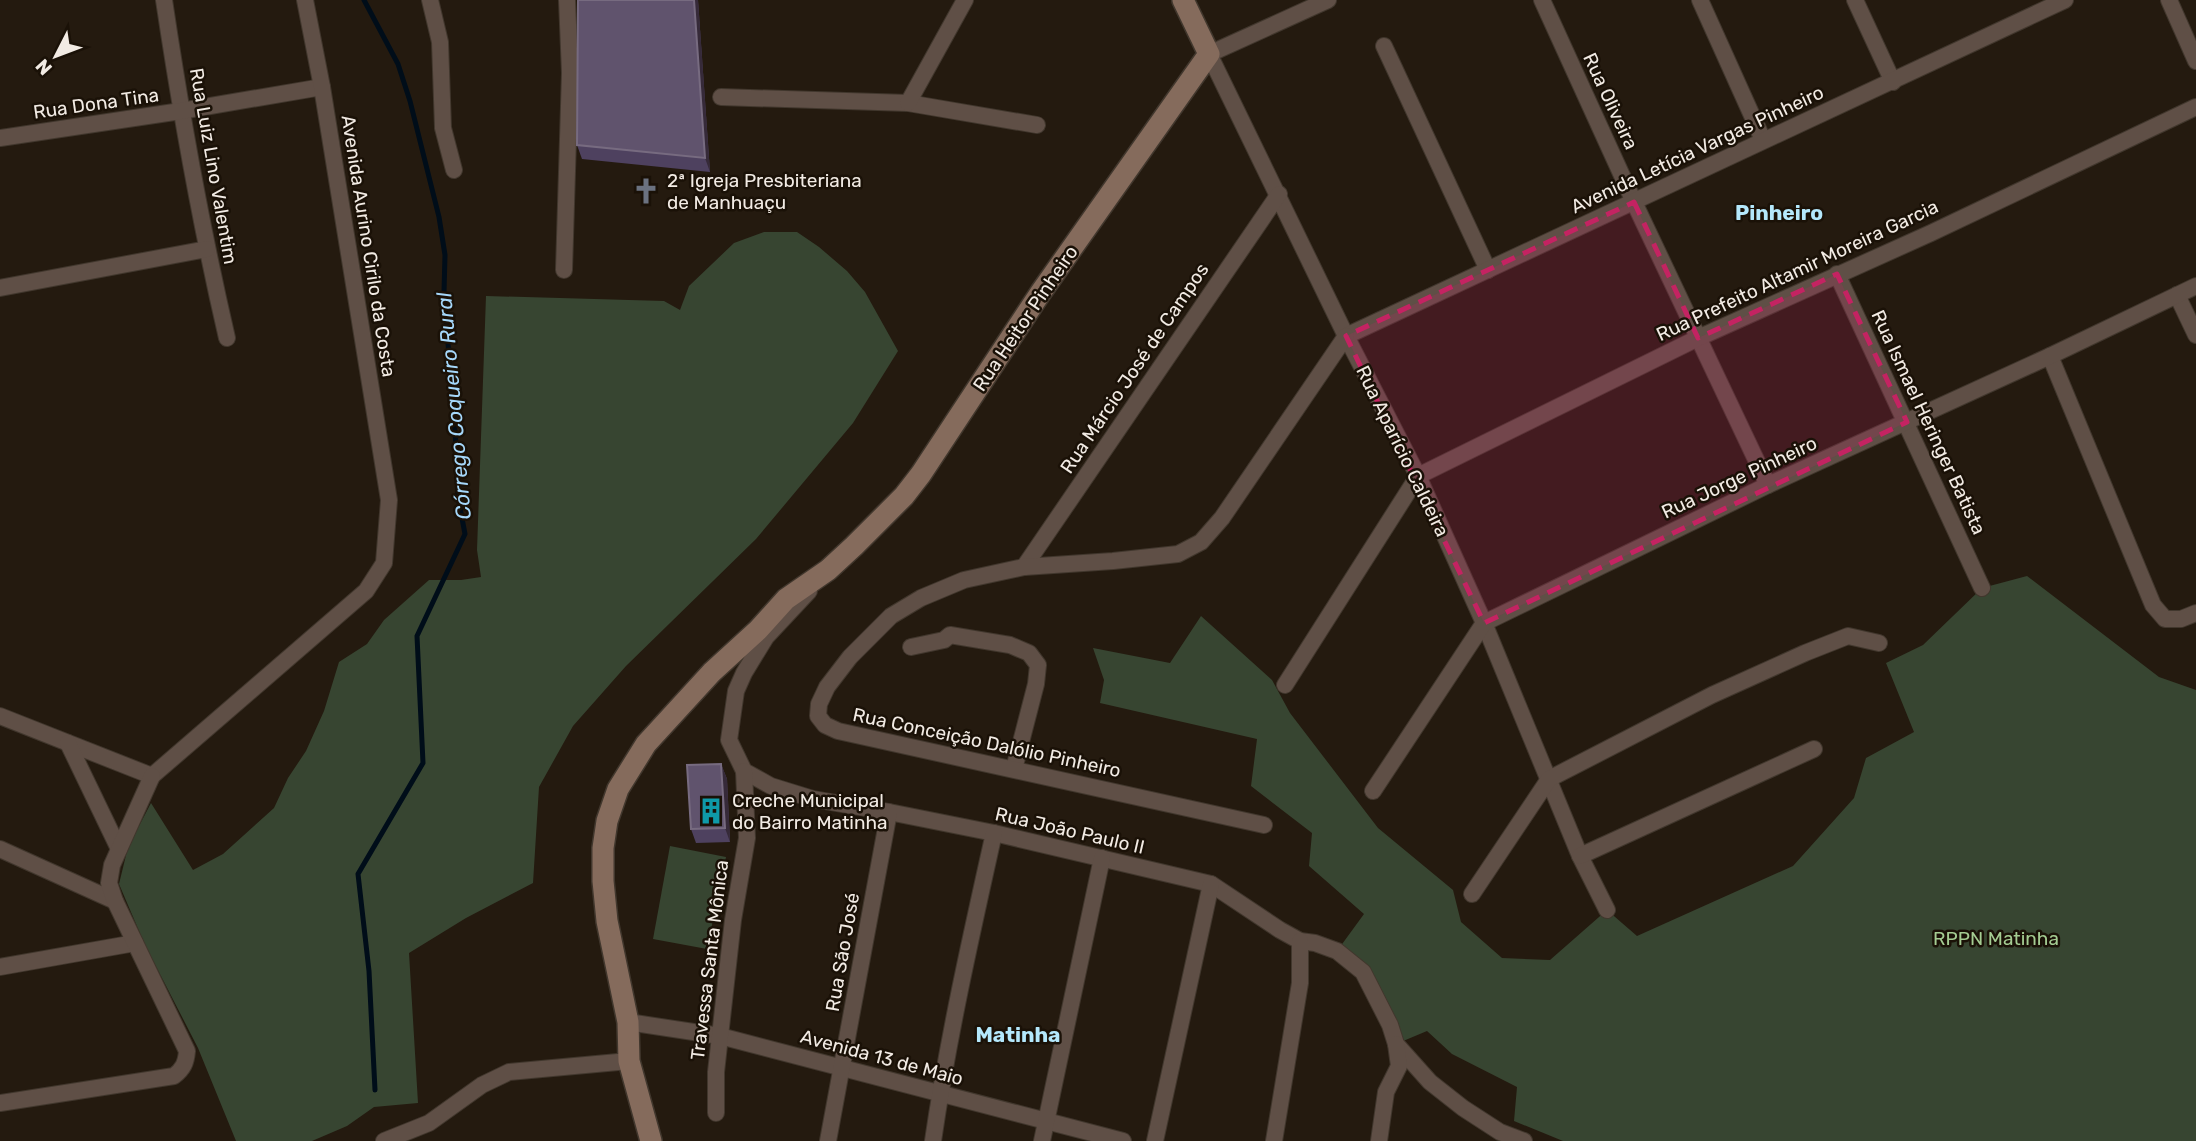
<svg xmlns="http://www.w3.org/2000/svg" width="2196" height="1141" viewBox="0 0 2196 1141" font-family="Rubik,sans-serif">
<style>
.green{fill:#374531}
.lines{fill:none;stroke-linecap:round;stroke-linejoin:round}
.stream{stroke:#000d19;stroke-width:5}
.street-casing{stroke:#41372d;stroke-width:18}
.secondary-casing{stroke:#41372d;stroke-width:24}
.street{stroke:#5f4f46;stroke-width:16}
.secondary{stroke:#856b5c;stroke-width:21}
.wall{fill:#4e415f}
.shaded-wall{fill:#362a39}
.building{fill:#60536d;stroke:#776b80;stroke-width:2}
.marked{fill:#c42362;fill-opacity:0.2;stroke:#c42362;stroke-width:5;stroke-dasharray:14 9;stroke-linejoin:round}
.labels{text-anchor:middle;stroke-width:5;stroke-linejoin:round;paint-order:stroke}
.street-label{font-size:19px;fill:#f2ebe4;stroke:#1a1107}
.poi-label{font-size:19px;fill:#f2ebe4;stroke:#1a1107;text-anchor:start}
.park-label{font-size:19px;fill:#a4cc92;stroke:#1a1107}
.neighbourhood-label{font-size:21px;font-weight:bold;fill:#b4e8fc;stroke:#1a1107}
.water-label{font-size:21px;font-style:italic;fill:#a6d8fb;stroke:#1a1107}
</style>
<rect width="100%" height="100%" fill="#241a0f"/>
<g class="green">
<polygon points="764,232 797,232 819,247 847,271 865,292 898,351 853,423 756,539 626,666 573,726 539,787 533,883 466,918 409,953 418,1103 374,1107 347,1126 312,1141 236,1141 198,1048 145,945 119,884 128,847 151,803 193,870 223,854 274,808 288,778 306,751 324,711 339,662 367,644 384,620 429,580 461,580 481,577 477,550 486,296 664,301 680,310 689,286 734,243"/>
<polygon points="2027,576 2159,677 2196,690 2196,1141 1563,1141 1514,1121 1517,1087 1452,1054 1427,1031 1396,1044 1376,996 1337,951 1364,914 1309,866 1312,833 1251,786 1257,739 1100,703 1104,680 1093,648 1170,663 1201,616 1272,680 1290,713 1378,828 1453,890 1461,922 1502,958 1550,960 1607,910 1637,936 1793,866 1854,798 1866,758 1914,732 1886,663 1923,645 1982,588"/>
<polygon points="670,846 726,857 707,949 653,939"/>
</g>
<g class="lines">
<polyline class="stream" points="364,0 398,64 410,101 439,217 445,255 444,292 456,445 458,497 465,534 417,636 423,763 358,874 369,971 375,1090"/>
<g class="street-casing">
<g id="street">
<path d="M 164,0 C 181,114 201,226 227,338"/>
<polyline points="430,0 440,42 443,128 454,170"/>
<polyline points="1328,0 1209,54 1346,336 1418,476 1484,623 1580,856 1607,910"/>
<polyline points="1542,0 1634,202 1768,485"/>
<polyline points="1700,0 1763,140"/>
<polyline points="1855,0 1893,82"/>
<polyline points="2169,0 2196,61"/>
<polyline points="1384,46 1488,270"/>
<polyline points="721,97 908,103 1037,125"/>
<polyline points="908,103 965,0"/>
<polyline points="0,138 181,111 322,87"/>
<polyline points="564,270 570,73 567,0"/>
<polyline points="1837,274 1982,588"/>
<polyline points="0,288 207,249"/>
<polyline points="2177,295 2196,335"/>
<polyline points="1346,336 2065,0"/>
<polyline points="2050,356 2153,605 2165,619 2181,619 2196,613"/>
<polyline points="1024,567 1279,194"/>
<polyline points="809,591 766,637 744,673 736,691 729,740 744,771 771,786 813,799 889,812 994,833 1211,884 1280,930 1300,941 1315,943 1337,951 1363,972 1390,1025 1396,1044 1430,1082 1463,1108 1500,1132 1524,1141"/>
<polyline points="911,647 944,640 950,635 1010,645 1029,653 1038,665 1036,684 1014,769"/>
<polyline points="1285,685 1418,476 1698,338 1931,233 2196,107"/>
<polyline points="0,716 152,776 366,591 384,563 389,500 322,87 305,0"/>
<polyline points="68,743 119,849"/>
<polyline points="1373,791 1484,623 1768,485 2050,356 2196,286"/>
<polyline points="1264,825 838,731 825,725 818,716 819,704 827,687 850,657 891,616 921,598 964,580 1024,567 1113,561 1178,554 1201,542 1222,518 1346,336"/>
<polyline points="0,849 115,901"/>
<polyline points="1580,856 1814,749"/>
<polyline points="1472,894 1549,779 1712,695 1805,653 1848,636 1879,643"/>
<polyline points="0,967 135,943"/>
<polyline points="628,1022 720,1036 1123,1141"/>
<path d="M 0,1103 L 174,1076 C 183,1069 186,1063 187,1051 L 115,901 L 109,883 L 112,865 L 152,776"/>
<polyline points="716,1113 716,1072 720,1036 733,920 747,838 744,771"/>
<polyline points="384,1141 429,1123 482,1085 509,1072 629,1061"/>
<polyline points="828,1141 889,812"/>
<path d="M 933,1141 C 948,1038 971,936 994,833"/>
<polyline points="1042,1141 1102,858"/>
<polyline points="1155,1141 1211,884"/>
<polyline points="1274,1141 1300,983 1300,941"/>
<polyline points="1379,1141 1386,1092 1399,1066 1396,1044"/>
</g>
</g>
<g class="secondary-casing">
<polyline id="secondary" points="651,1141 629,1061 628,1022 607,921 603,881 603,848 607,821 618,789 646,744 712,672 758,630 786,599 828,570 854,546 904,496 921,474 1041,292 1209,54 1183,0"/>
</g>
<use href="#street" class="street"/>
<use href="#secondary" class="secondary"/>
</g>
<g class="wall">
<polygon points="578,0 698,0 710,172 582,159 577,145"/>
<polygon points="721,764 727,779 730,842 696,843 691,829"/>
</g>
<g class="shaded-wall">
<polygon points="694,0 698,0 710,172 705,158"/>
<polygon points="721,764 727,779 730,842 725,828"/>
</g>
<g class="building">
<polygon points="578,0 694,0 705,158 577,145"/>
<polygon points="721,764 725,828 691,829 687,765"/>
</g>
<path class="marked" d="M 1634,202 L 1698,338 L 1837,274 L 1907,422 L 1484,623 L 1346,336 Z"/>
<defs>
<g id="church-bare" transform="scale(2.1)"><path d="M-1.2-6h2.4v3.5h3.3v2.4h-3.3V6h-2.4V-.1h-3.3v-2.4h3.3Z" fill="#6b7280" stroke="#1a1107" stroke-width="2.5" paint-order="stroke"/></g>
<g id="building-bare" transform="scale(2.1)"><path d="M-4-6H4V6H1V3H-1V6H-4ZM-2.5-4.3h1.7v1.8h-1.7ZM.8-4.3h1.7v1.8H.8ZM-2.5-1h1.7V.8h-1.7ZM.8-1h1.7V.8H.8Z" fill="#0f9aa8" stroke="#1a1107" stroke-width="2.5" paint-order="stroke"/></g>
</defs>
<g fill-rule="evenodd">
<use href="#church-bare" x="646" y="191"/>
<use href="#building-bare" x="711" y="811"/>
</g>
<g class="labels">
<g class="street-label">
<text transform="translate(1611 101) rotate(65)" y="7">Rua Oliveira</text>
<text transform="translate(96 103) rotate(-8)" y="7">Rua Dona Tina</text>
<text transform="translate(1697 149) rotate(-25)" y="7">Avenida Letícia Vargas Pinheiro</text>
<text transform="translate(214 166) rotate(80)" y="7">Rua Luiz Lino Valentim</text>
<text transform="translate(369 246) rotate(81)" y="7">Avenida Aurino Cirilo da Costa</text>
<text transform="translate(1797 270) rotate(-25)" y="7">Rua Prefeito Altamir Moreira Garcia</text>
<text transform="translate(1025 318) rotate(-56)" y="7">Rua Heitor Pinheiro</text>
<text transform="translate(1134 368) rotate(-56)" y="7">Rua Márcio José de Campos</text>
<text transform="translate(1929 422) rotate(65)" y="7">Rua Ismael Heringer Batista</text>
<text transform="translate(1403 451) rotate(64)" y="7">Rua Aparício Caldeira</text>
<text transform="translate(1739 477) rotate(-25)" y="7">Rua Jorge Pinheiro</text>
<text transform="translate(987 742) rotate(12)" y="7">Rua Conceição Dalólio Pinheiro</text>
<text transform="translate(1070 830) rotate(13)" y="7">Rua João Paulo II</text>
<text transform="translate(842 952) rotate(-80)" y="7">Rua São José</text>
<text transform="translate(709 960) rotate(-83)" y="7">Travessa Santa Mônica</text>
<text transform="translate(882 1057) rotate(15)" y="7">Avenida 13 de Maio</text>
</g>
<g class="poi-label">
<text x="667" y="187">2ª Igreja Presbiteriana<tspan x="667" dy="22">de Manhuaçu</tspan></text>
<text x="732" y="807">Creche Municipal<tspan x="732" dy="22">do Bairro Matinha</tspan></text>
</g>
<g class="park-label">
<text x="1996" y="945">RPPN Matinha</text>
</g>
<g class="neighbourhood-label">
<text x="1779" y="220">Pinheiro</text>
<text x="1018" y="1042">Matinha</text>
</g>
<g class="water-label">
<text transform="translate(454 406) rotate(-95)" y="7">Córrego Coqueiro Rural</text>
</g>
</g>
<g transform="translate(56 56) rotate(228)" stroke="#1a1107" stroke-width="5" paint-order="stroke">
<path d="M0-5L12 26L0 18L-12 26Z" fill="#f2ebe4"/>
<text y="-10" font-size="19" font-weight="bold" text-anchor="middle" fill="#f2ebe4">N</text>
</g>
</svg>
